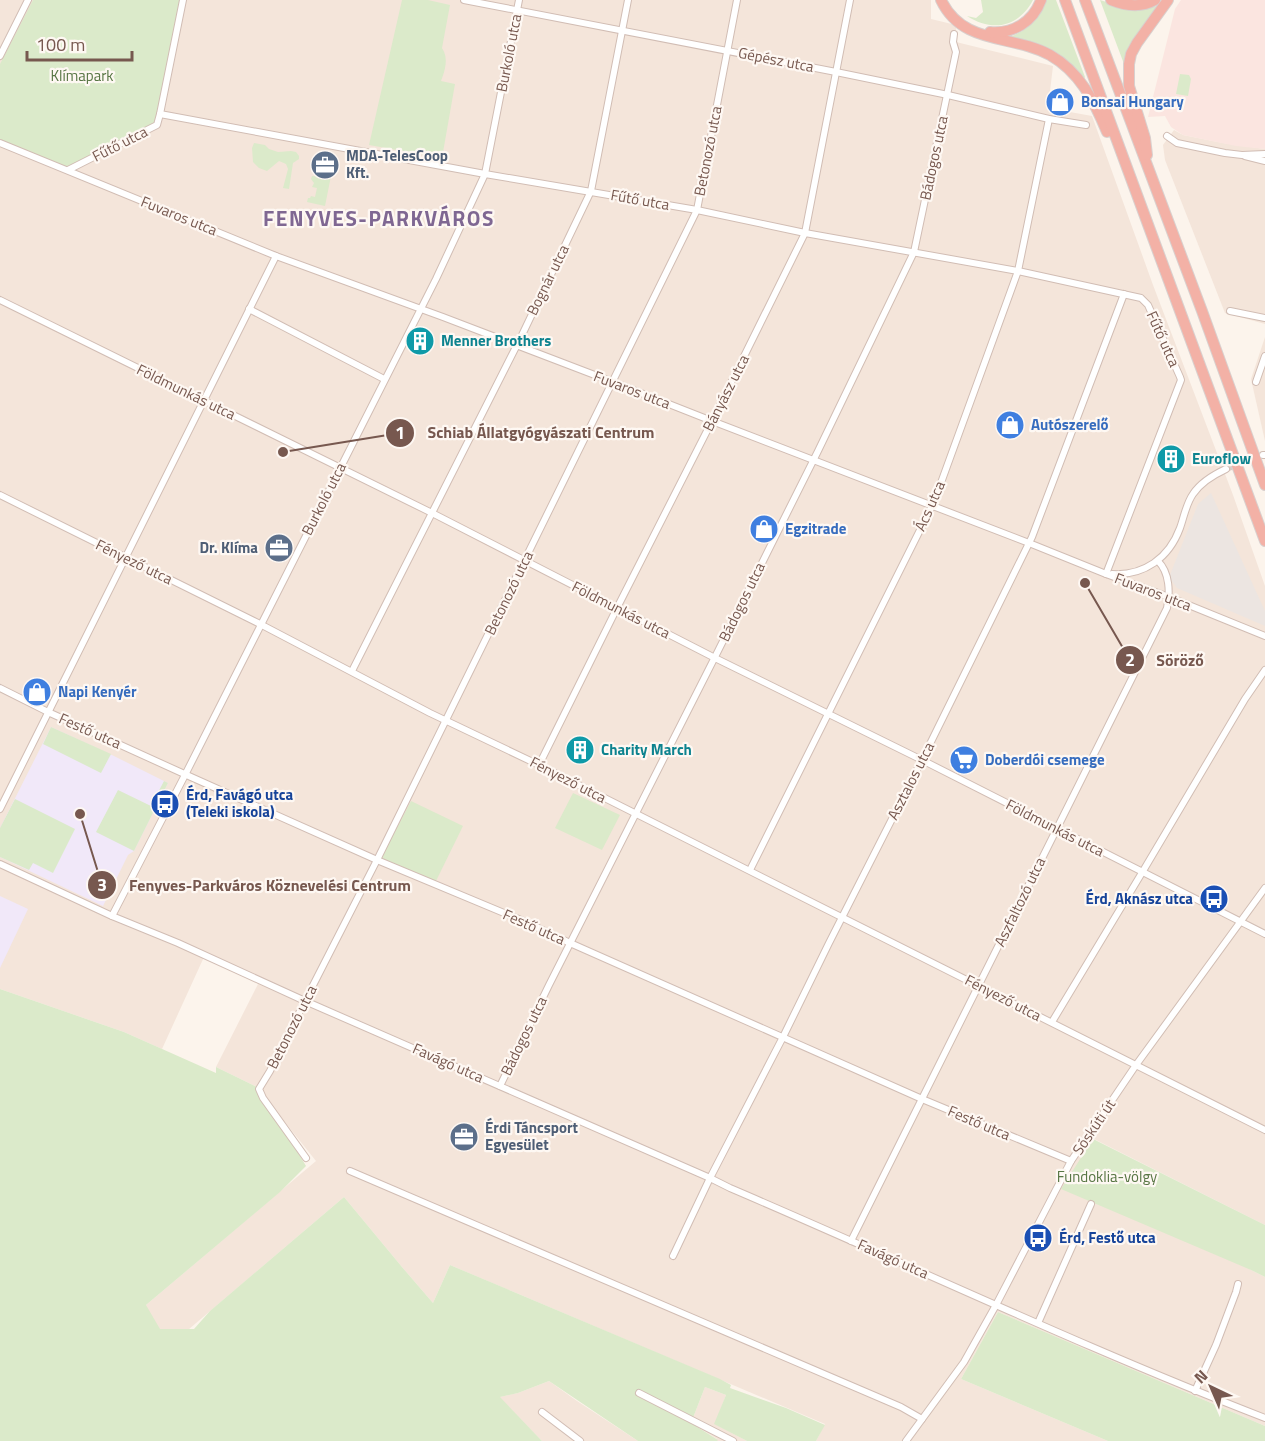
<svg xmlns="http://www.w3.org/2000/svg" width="1265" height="1441" viewBox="0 0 1265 1441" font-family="'Titillium Web',sans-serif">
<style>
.residential{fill:#f4e5da}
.commercial{fill:#fbe5e0}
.industrial{fill:#ece5e1}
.education{fill:#f1e8f9}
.green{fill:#dbeaca}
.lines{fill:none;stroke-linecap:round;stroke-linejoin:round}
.street-tunnel{stroke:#dbcdc5;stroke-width:6;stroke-dasharray:6 3;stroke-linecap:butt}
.street-casing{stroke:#d1bdb4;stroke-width:8}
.highway-casing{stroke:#d9d0ce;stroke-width:12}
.street{stroke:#fff;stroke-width:6}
.highway{stroke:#f3b1a6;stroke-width:10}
.labels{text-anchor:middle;stroke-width:4.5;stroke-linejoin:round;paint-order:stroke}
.street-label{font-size:15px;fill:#77584f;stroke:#fef8f3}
.park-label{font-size:15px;fill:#587644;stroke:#fef8f3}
.shop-label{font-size:15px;font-weight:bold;fill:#366cbe;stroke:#fef8f3;text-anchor:start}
.service-label{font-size:15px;font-weight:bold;fill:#4e5e75;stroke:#fef8f3;text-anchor:start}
.culture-label{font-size:15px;font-weight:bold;fill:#0d838f;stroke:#fef8f3;text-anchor:start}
.transit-label{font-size:15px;font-weight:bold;fill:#164399;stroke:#fef8f3;text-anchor:start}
.district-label{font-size:21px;font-weight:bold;letter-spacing:1.5px;fill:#7f6792;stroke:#fef8f3}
.leader{fill:none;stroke:#77584f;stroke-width:2}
.callout-dot{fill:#77584f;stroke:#fef8f3;stroke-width:2}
.mark-label{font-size:18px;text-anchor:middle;font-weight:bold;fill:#fff}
.callout-label{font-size:16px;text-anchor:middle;font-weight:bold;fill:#77584f;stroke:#fef8f3;stroke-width:4.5;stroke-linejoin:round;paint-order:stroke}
</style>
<rect width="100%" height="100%" fill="#fcf4ec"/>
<g class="residential">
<polygon points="0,0 931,0 931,19 956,25 956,42 1053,66 1048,108 1092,116 1153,285 1233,495 1265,586 1265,1225 1094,1139 1251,1270 1265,1277 1265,1426 998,1312 961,1379 1108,1441 816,1441 825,1424 450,1265 433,1303 402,1267 344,1197 155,1358 146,1305 316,1161 264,1096 263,1090 216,1067 258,984 204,957 162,1049 124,1032 0,989"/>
<polygon points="1174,130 1183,135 1223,143 1265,149 1265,324 1225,313 1165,160 1163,145"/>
<polygon points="1265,337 1265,441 1251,379"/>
<polygon points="549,1381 577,1401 638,1441 542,1441 499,1397 518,1393"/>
<polygon points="705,1387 726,1395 715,1424 747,1441 717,1441 717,1439 691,1423"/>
</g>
<polygon class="commercial" points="1181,0 1265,0 1265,149 1236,146 1183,135 1171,127 1165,116 1148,117 1175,9"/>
<polygon class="industrial" points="1211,493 1265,611 1265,626 1177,588 1171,580 1170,575 1198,504"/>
<g class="education">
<polygon points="51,727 114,756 168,783 134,851 128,855 103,906 0,857 0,828"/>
<polygon points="0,896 28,909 0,968"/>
</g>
<g class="green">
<polygon points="33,0 180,0 155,123 67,168 0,140 0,64"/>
<path d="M 402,0 L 428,0 L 450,5 L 442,48 C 449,58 445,71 441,81 L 455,84 L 442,158 L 369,145 Z"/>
<path d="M 981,0 L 1033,0 C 1018,28 992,32 967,16 L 976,18 L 983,12 Z"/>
<path d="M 1046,0 L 1056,0 L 1085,77 L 1084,79 L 1010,37 C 1028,30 1040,18 1046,0 Z"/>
<path d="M 1100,0 C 1118,6 1137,12 1157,6 C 1144,25 1129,42 1124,64 Z"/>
<polygon points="1180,74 1189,75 1191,79 1188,96 1176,94"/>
<polygon points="254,143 265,145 269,149 278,152 291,151 296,152 299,156 299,159 293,163 289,189 283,188 288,169 286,164 279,161 267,171 259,168 253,162 252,148"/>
<polygon points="326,155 335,156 325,206 307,202 308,198 310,198 311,196 315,197 317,188 312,187 314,183 311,179 312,176 327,177 331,159 325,158"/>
<polygon points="51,727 111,754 101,773 43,744"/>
<polygon points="164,781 168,783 134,851 96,832 118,790 151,806"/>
<polygon points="573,793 620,815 602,850 555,828"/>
<polygon points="15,799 75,829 53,873 33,863 29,870 0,857 0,828"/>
<polygon points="411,801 463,826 436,881 381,858"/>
<polygon points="0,989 124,1032 216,1073 216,1067 263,1090 264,1096 306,1166 280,1192 146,1305 160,1329 194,1329 210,1311 344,1197 402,1267 433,1303 450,1265 720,1379 731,1385 730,1388 786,1408 825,1425 816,1441 747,1441 714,1424 726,1395 705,1387 691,1423 718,1440 717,1441 638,1441 549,1381 518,1393 500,1397 542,1441 0,1441"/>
<polygon points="1093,1139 1265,1225 1265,1277 1251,1270 1061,1189"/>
<polygon points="998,1312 1265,1426 1265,1441 1108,1441 961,1379"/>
</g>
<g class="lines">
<polyline class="street-tunnel" points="1226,469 1256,458"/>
<g class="street-casing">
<g id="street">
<polyline points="464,0 836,72 948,95 1049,119 1086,125"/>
<polyline points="0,56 28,0"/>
<polyline points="160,114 183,0"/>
<polyline points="1167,136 1177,143 1225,153 1242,155 1265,154"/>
<polyline points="0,143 276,256 443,317 613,382 712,421 1029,543 1106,574 1169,597 1265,636"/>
<polyline points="1245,156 1265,161"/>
<polyline points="68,170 157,125 160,114 485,174 697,210 805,233 1018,271 1141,298 1148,305 1180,377 1181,380 1106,574"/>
<polyline points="0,300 432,513 715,658 922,760 1265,934"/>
<polyline points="249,309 384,379"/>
<polyline points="1230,311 1265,318"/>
<polyline points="1256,382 1265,356"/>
<polyline points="1263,455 1265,455"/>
<polyline points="0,495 260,624 430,713 539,765 1265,1130"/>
<path d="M 1112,574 C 1144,576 1169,558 1180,528 C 1184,517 1186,504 1193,494 C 1201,482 1213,475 1226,469"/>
<polyline points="352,671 522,335 591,191 628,0"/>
<polyline points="0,688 48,712 191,777 377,860 528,923 570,943 922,1099 1071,1161"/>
<polyline points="539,765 617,608 712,421 805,233 850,0"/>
<polyline points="0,809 276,256"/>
<path d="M 0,864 L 112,916 L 178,943 L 305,1001 L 710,1178 L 730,1188 C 908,1264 1084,1348 1265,1418"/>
<polyline points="750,870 934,502 1018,271 1049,119"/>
<polyline points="112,916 185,775 436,279 485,174 519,0"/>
<polyline points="1052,1022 1143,871 1245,699 1265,670"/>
<polyline points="500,1086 549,985 718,651 818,451 914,252 956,52 953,42 954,34"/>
<polyline points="306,1158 263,1098 259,1089 270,1071 305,1001 377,860 697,210 737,0"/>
<polyline points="350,1171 901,1407 922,1419"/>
<path d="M 851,1241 L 1167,608 C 1170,593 1170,573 1158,561"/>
<polyline points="673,1256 710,1178 783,1037 829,943 925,754 1032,537 1124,294"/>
<polyline points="1038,1323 1091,1204"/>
<polyline points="1195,1391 1216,1345 1236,1292 1238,1284"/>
<polyline points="639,1393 733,1441"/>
<polyline points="542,1412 580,1441"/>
<polyline points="906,1441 964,1362 996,1305 1071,1161 1136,1065 1265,888"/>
</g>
</g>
<g class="highway-casing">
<g id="highway">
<path d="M 941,0 C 963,46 1012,34 1050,55 C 1080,72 1094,101 1107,132"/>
<polyline points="1065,0 1265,541"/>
<polyline points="1085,0 1202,311 1265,485"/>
<path d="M 1111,0 C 1126,6 1141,8 1155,0"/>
<path d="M 990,32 C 1013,34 1033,22 1041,0"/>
<polyline points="1147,155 1145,138 1129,86 1129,64 1131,54 1137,43 1168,0"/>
</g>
</g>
<use href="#street" class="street"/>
<use href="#highway" class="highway"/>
</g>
<defs>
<g id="shop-disc" transform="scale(1.5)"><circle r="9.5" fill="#3f7fe0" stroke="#fef8f3"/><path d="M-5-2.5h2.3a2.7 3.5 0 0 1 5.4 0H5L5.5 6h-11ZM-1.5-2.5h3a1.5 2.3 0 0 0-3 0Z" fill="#fff"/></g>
<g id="office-disc" transform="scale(1.5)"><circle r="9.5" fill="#5c6f8a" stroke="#fef8f3"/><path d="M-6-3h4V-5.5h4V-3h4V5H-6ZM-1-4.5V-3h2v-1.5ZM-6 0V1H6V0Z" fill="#fff"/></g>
<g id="building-disc" transform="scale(1.5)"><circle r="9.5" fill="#0f9aa8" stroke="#fef8f3"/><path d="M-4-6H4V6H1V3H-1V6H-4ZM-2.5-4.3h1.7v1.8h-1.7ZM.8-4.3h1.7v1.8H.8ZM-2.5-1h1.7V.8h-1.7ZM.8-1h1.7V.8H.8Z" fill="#fff"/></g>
<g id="supermarket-disc" transform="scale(1.5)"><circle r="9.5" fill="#3f7fe0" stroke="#fef8f3"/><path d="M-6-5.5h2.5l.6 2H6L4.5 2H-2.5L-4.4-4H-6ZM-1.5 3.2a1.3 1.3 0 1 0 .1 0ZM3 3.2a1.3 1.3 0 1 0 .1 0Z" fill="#fff"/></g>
<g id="bus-disc" transform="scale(1.5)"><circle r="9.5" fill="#1a4fb4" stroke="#fef8f3"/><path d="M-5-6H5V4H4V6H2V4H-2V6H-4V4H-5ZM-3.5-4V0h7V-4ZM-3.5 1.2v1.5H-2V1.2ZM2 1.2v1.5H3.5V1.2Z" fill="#fff"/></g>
</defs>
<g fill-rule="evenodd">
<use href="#shop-disc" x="1060" y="102"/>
<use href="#office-disc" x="325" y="165"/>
<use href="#building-disc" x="420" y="341"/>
<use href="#shop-disc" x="1010" y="425"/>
<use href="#building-disc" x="1171" y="459"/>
<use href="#shop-disc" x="764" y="529"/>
<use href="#office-disc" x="279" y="548"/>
<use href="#shop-disc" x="37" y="692"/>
<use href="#building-disc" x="580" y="750"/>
<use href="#supermarket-disc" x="964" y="760"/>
<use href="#bus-disc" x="165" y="804"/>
<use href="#bus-disc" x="1214" y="899"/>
<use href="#office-disc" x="464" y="1137"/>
<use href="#bus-disc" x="1038" y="1238"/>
</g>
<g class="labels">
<g class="street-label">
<text transform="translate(509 53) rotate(-79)" y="5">Burkoló utca</text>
<text transform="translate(776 60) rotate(11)" y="5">Gépész utca</text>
<text transform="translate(120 144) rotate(-27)" y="5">Fűtő utca</text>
<text transform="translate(708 151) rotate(-79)" y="5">Betonozó utca</text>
<text transform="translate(934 158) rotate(-78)" y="5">Bádogos utca</text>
<text transform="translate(640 200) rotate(10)" y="5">Fűtő utca</text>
<text transform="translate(179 216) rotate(22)" y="5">Fuvaros utca</text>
<text transform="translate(548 280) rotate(-64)" y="5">Bognár utca</text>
<text transform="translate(1163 339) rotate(66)" y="5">Fűtő utca</text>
<text transform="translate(632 390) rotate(21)" y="5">Fuvaros utca</text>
<text transform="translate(186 392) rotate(26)" y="5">Földmunkás utca</text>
<text transform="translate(726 393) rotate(-63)" y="5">Bányász utca</text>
<text transform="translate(324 499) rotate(-63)" y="5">Burkoló utca</text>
<text transform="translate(930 506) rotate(-66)" y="5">Ács utca</text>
<text transform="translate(134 562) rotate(26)" y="5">Fényező utca</text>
<text transform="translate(1153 592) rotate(21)" y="5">Fuvaros utca</text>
<text transform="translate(509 593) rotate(-64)" y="5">Betonozó utca</text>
<text transform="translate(742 602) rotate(-64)" y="5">Bádogos utca</text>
<text transform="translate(621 610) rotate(27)" y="5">Földmunkás utca</text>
<text transform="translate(90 731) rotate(24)" y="5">Festő utca</text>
<text transform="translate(568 780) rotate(27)" y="5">Fényező utca</text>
<text transform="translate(911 781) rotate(-63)" y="5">Asztalos utca</text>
<text transform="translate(1055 828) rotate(27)" y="5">Földmunkás utca</text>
<text transform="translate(1020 902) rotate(-64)" y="5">Aszfaltozó utca</text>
<text transform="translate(534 927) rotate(24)" y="5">Festő utca</text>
<text transform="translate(1003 998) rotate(27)" y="5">Fényező utca</text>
<text transform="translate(292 1027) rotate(-63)" y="5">Betonozó utca</text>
<text transform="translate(524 1036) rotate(-64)" y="5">Bádogos utca</text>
<text transform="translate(448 1063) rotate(24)" y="5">Favágó utca</text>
<text transform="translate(979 1123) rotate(23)" y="5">Festő utca</text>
<text transform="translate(1094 1127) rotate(-56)" y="5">Sóskúti út</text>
<text transform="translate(893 1259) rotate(24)" y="5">Favágó utca</text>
</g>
<g class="park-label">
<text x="82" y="81">Klímapark</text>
<text x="1107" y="1182">Fundoklia-völgy</text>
</g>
<g class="shop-label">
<text x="1081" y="107">Bonsai Hungary</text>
<text x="1031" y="430">Autószerelő</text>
<text x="785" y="534">Egzitrade</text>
<text x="58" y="697">Napi Kenyér</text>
<text x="985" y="765">Doberdói csemege</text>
</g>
<g class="service-label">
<text x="346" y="161">MDA-TelesCoop<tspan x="346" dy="17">Kft.</tspan></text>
<text x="258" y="553" text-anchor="end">Dr. Klíma</text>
<text x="485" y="1133">Érdi Táncsport<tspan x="485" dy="17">Egyesület</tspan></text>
</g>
<g class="culture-label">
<text x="441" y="346">Menner Brothers</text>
<text x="1192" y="464">Euroflow</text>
<text x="601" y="755">Charity March</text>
</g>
<g class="transit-label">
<text x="186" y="800">Érd, Favágó utca<tspan x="186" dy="17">(Teleki iskola)</tspan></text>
<text x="1193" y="904" text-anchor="end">Érd, Aknász utca</text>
<text x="1059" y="1243">Érd, Festő utca</text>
</g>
<g class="district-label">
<text x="379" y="226">FENYVES-PARKVÁROS</text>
</g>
</g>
<path class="leader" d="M283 452L400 433M1085 583L1130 660M80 814L102 885"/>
<g class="callout-dot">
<circle cx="283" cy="452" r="6"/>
<circle cx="1085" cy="583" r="6"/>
<circle cx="80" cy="814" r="6"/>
<circle cx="400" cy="433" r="15"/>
<circle cx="1130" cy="660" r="15"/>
<circle cx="102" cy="885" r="15"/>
</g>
<g class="mark-label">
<text x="400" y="439">1</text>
<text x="1130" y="666">2</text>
<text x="102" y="891">3</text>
</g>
<g class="callout-label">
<text x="541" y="438">Schiab Állatgyógyászati Centrum</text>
<text x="1180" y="666">Söröző</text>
<text x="270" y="891">Fenyves-Parkváros Köznevelési Centrum</text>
</g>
<g transform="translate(1211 1387) rotate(316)" stroke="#fef8f3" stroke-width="4.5" paint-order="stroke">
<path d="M0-4.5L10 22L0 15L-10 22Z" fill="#77584f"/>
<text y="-9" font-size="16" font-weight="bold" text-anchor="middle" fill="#77584f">N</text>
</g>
<path d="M27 51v9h105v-9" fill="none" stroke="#77584f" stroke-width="3"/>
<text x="36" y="51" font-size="18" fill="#77584f" stroke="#fef8f3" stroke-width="4.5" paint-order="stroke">100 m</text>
</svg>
